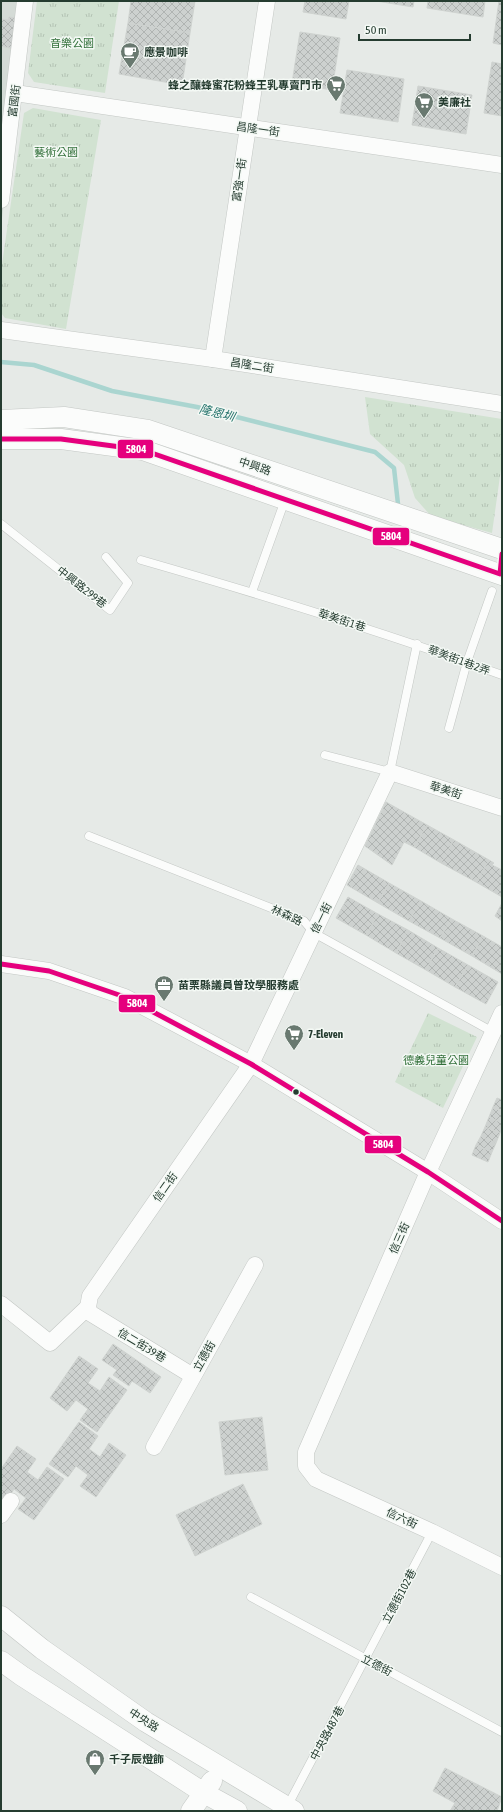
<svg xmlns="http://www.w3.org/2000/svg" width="503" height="1812" viewBox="0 0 503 1812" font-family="'Asap Condensed','Noto Sans TC',sans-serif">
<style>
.built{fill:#d4dbd6}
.park{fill:url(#park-tufts)}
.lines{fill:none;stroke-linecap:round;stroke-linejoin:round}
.stream{stroke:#aad5d0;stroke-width:4.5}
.building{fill:url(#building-cross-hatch);stroke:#cfd3d0}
.service-casing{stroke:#c3c7c4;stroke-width:9}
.minor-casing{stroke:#c3c7c4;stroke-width:17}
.tertiary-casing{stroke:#c3c7c4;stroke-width:21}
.service{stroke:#fbfcfb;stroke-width:8}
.minor{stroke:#fbfcfb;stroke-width:16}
.tertiary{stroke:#fbfcfb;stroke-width:20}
.bus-1-casing{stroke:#f4f9f5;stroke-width:8}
.bus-1{stroke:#e5007d;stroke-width:5}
.bus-dot{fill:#253c30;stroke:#f4f9f5;stroke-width:1.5}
.labels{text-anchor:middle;stroke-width:3;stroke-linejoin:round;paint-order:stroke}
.park-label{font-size:11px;fill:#32703a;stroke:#f4f9f5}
.poi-label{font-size:11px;font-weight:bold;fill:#253c30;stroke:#f4f9f5;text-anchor:start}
.street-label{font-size:11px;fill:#253c30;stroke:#f4f9f5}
.water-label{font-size:12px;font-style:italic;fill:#24736c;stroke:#f4f9f5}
.line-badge{stroke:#f4f9f5;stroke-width:1.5}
.badge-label{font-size:11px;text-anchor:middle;font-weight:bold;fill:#fff}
</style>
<defs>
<pattern id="park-tufts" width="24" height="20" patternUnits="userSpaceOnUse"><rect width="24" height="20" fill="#d1e2d1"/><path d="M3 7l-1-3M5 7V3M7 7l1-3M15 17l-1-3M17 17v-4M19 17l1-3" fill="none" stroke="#b3c3b4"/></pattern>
<pattern id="building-cross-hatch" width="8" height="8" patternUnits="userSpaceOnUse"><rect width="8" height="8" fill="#cdd1cf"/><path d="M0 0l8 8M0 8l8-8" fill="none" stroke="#b0b4b2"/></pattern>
</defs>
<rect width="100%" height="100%" fill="#e6eae7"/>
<polygon class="built" points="1,1 30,1 1,226"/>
<g class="park">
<polygon points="37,1 119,1 105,93 34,82 28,73"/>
<polygon points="33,108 101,120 66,329 5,318 1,313 1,271 24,113"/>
<polygon points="365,397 502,419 502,462 492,533 431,516 415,498 404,465 370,434"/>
<polygon points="428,1013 477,1037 443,1108 395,1082"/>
</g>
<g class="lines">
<polyline class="stream" points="1,362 34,365 112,391 197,407 375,452 394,468 398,504"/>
</g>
<g class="building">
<polygon points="131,1 195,1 190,33 128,23"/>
<polygon points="305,1 349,1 346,19 303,12"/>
<polygon points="376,1 414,1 413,7"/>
<polygon points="428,1 485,1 483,17 427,8"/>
<polygon points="499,1 502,1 502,45 493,43"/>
<polygon points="9,17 20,19 14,49 1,46 1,19 8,20"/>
<polygon points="128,23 190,33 182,85 119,74"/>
<polygon points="300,32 340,38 332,90 292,83"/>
<polygon points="492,62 502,64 502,116 484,113"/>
<polygon points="347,70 404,79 398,122 340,113"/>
<polygon points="418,86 472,95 466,134 412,125"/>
<polygon points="386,802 427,825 414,847 404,842 392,865 365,846"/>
<polygon points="427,825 454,840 441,863 414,847"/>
<polygon points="454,840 489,860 476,882 441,863"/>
<polygon points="489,860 494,863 492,865 502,870 502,897 476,882"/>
<polygon points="358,865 389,883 378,903 347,885"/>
<polygon points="389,883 421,901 409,921 378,903"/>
<polygon points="348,897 378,914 366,935 336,918"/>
<polygon points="421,901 452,919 440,938 409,921"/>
<polygon points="502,903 502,921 495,916"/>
<polygon points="378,914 408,930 396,953 366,935"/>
<polygon points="452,919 483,936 472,956 440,938"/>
<polygon points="408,930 438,948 426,970 396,953"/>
<polygon points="483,936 502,947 502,974 472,956"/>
<polygon points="438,948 468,965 455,987 426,970"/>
<polygon points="468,965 498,982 486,1004 455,987"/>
<polygon points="497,1098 502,1100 502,1111 493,1107"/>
<polygon points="493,1107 502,1111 502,1123 489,1117"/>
<polygon points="489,1117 502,1123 500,1133 485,1127"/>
<polygon points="485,1127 500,1133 496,1143 481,1136"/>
<polygon points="481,1136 496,1143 492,1152 476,1145"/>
<polygon points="476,1145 492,1152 488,1162 472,1155"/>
<polygon points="113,1344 161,1377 150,1393 132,1381 129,1386 113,1375 117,1370 102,1360"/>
<polygon points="79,1356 98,1369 88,1383 100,1391 109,1377 127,1390 97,1432 80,1420 88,1409 76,1400 67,1411 50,1398"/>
<polygon points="262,1417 268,1470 225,1475 219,1422"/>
<polygon points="79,1422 98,1436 89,1449 100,1457 109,1443 126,1455 96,1497 80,1486 88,1475 76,1466 68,1477 49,1464"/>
<polygon points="17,1446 36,1459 27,1472 38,1480 47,1467 64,1479 34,1520 18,1509 26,1498 14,1489 6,1501 1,1497 1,1469"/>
<polygon points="243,1484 262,1524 195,1556 176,1515"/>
<polygon points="445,1768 502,1797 497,1811 450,1811 455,1803 433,1791"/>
</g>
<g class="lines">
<g class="service-casing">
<g id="service">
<polyline points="1,524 110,610 128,583 106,557"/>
<path d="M 141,560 C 263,595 383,632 502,675"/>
<polyline points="252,592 285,500"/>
<polyline points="449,728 467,662 492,591"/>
<polyline points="325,755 390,772 417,644"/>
<polyline points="89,836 304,921 314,933 493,1032"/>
<polyline points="251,1597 502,1732"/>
<polyline points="287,1807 432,1532"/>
</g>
</g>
<g class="minor-casing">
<g id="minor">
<polyline points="15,93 502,165"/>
<polyline points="1,200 25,1"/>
<polyline points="1,330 213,359 502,404"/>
<polyline points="213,359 267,1"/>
<polyline points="1,964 49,971 125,997 251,1064 428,1172 502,1221"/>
<polyline points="502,1013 428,1172 306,1452 306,1466 316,1479 432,1532 502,1567"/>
<polyline points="1,1304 50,1343 88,1307"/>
<polyline points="193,1376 90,1313 88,1307 90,1296 251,1064 390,772 502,808"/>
<polyline points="154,1447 255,1265"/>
<polyline points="1,1515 11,1501"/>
</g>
</g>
<g class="tertiary-casing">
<g id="tertiary">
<polyline points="1,420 64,417 148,430 502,549"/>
<polyline points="1,439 61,439 143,450 502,575"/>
<polyline points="1,1616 42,1649 146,1722 294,1811"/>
<polyline points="1,1661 22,1676 204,1793 237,1811"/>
<polyline points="191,1811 212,1781"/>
</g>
</g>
<use href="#service" class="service"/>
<use href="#minor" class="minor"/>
<use href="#tertiary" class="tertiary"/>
<g class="bus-1-casing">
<g id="bus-1">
<polyline points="1,439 61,439 143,450 500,574 502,554"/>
<polyline points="1,964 49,971 125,997 251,1064 428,1172 502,1221"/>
</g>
</g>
<use href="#bus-1" class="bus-1"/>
</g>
<defs>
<g id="cafe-pin" transform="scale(1)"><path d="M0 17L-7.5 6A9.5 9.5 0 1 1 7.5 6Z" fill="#697970" stroke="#f4f9f5"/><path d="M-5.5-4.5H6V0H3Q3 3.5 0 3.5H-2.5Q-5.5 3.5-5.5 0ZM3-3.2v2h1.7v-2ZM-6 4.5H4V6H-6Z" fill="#fff"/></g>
<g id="supermarket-pin" transform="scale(1)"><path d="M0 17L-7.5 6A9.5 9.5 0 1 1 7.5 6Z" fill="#697970" stroke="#f4f9f5"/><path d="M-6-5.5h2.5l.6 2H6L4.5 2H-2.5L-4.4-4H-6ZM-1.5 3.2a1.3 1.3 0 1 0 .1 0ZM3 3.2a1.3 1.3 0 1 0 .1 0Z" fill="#fff"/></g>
<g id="office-pin" transform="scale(1)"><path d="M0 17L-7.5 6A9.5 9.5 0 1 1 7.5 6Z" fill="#697970" stroke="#f4f9f5"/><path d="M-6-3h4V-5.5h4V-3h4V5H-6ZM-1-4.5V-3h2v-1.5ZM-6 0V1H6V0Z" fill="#fff"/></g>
<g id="shop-pin" transform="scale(1)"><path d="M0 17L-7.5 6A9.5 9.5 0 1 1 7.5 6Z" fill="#697970" stroke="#f4f9f5"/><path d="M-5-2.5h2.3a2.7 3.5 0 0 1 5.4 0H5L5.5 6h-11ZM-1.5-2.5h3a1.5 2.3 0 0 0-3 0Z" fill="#fff"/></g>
</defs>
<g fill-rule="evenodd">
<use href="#cafe-pin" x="130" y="52"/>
<use href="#supermarket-pin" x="336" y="85"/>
<use href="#supermarket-pin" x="424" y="102"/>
<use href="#office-pin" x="164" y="985"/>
<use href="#supermarket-pin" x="294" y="1034"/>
<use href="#shop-pin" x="95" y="1759"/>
</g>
<circle class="bus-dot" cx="296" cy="1092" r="3.5"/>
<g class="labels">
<g class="park-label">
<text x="72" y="47">音樂公園</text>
<text x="56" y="156">藝術公園</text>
<text x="436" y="1064">德義兒童公園</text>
</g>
<g class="poi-label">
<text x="144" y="56">應景咖啡</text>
<text x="322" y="89" text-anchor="end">蜂之釀蜂蜜花粉蜂王乳專賣門市</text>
<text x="438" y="106">美廉社</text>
<text x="178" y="989">苗栗縣議員曾玟學服務處</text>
<text x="308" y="1038">7-Eleven</text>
<text x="109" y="1763">千子辰燈飾</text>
</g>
<g class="street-label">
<text transform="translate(14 101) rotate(-83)" y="4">富國街</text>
<text transform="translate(258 129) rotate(8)" y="4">昌隆一街</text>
<text transform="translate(239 180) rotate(-82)" y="4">富強一街</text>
<text transform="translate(252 365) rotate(9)" y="4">昌隆二街</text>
<text transform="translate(255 466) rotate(19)" y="4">中興路</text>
<text transform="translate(82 587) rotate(38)" y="4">中興路299巷</text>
<text transform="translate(342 620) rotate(18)" y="4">華美街1巷</text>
<text transform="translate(459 660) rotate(20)" y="4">華美街1巷2弄</text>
<text transform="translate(446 790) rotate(18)" y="4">華美街</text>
<text transform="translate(287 915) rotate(25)" y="4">林森路</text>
<text transform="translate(321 918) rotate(-64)" y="4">信一街</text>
<text transform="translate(165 1187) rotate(-55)" y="4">信二街</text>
<text transform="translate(399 1238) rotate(-66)" y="4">信三街</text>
<text transform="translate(142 1345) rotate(31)" y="4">信二街39巷</text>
<text transform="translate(204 1356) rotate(-61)" y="4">立德街</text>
<text transform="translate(402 1518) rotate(25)" y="4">信六街</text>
<text transform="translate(399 1596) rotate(-62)" y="4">立德街102巷</text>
<text transform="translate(377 1665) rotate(28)" y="4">立德街</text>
<text transform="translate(144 1720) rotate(33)" y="4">中央路</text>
<text transform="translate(327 1733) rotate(-62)" y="4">中央路487巷</text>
</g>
<g class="water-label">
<text transform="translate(217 413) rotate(14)" y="4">隆恩圳</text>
</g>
</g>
<g class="line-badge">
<rect x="117" y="439" width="37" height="20" rx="4" fill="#e5007d"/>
<rect x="372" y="527" width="38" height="19" rx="4" fill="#e5007d"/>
<rect x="118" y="994" width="38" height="19" rx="4" fill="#e5007d"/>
<rect x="364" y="1135" width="38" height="19" rx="4" fill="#e5007d"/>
</g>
<g class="badge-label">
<text x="136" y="453">5804</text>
<text x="391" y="540">5804</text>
<text x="137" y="1007">5804</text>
<text x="383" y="1148">5804</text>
</g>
<rect width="503" height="1812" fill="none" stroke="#253c30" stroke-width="4"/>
<path d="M359 34v6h111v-6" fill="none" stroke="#253c30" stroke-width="2"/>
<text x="365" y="34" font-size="12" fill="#253c30" stroke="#f4f9f5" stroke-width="3" paint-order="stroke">50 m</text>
</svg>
